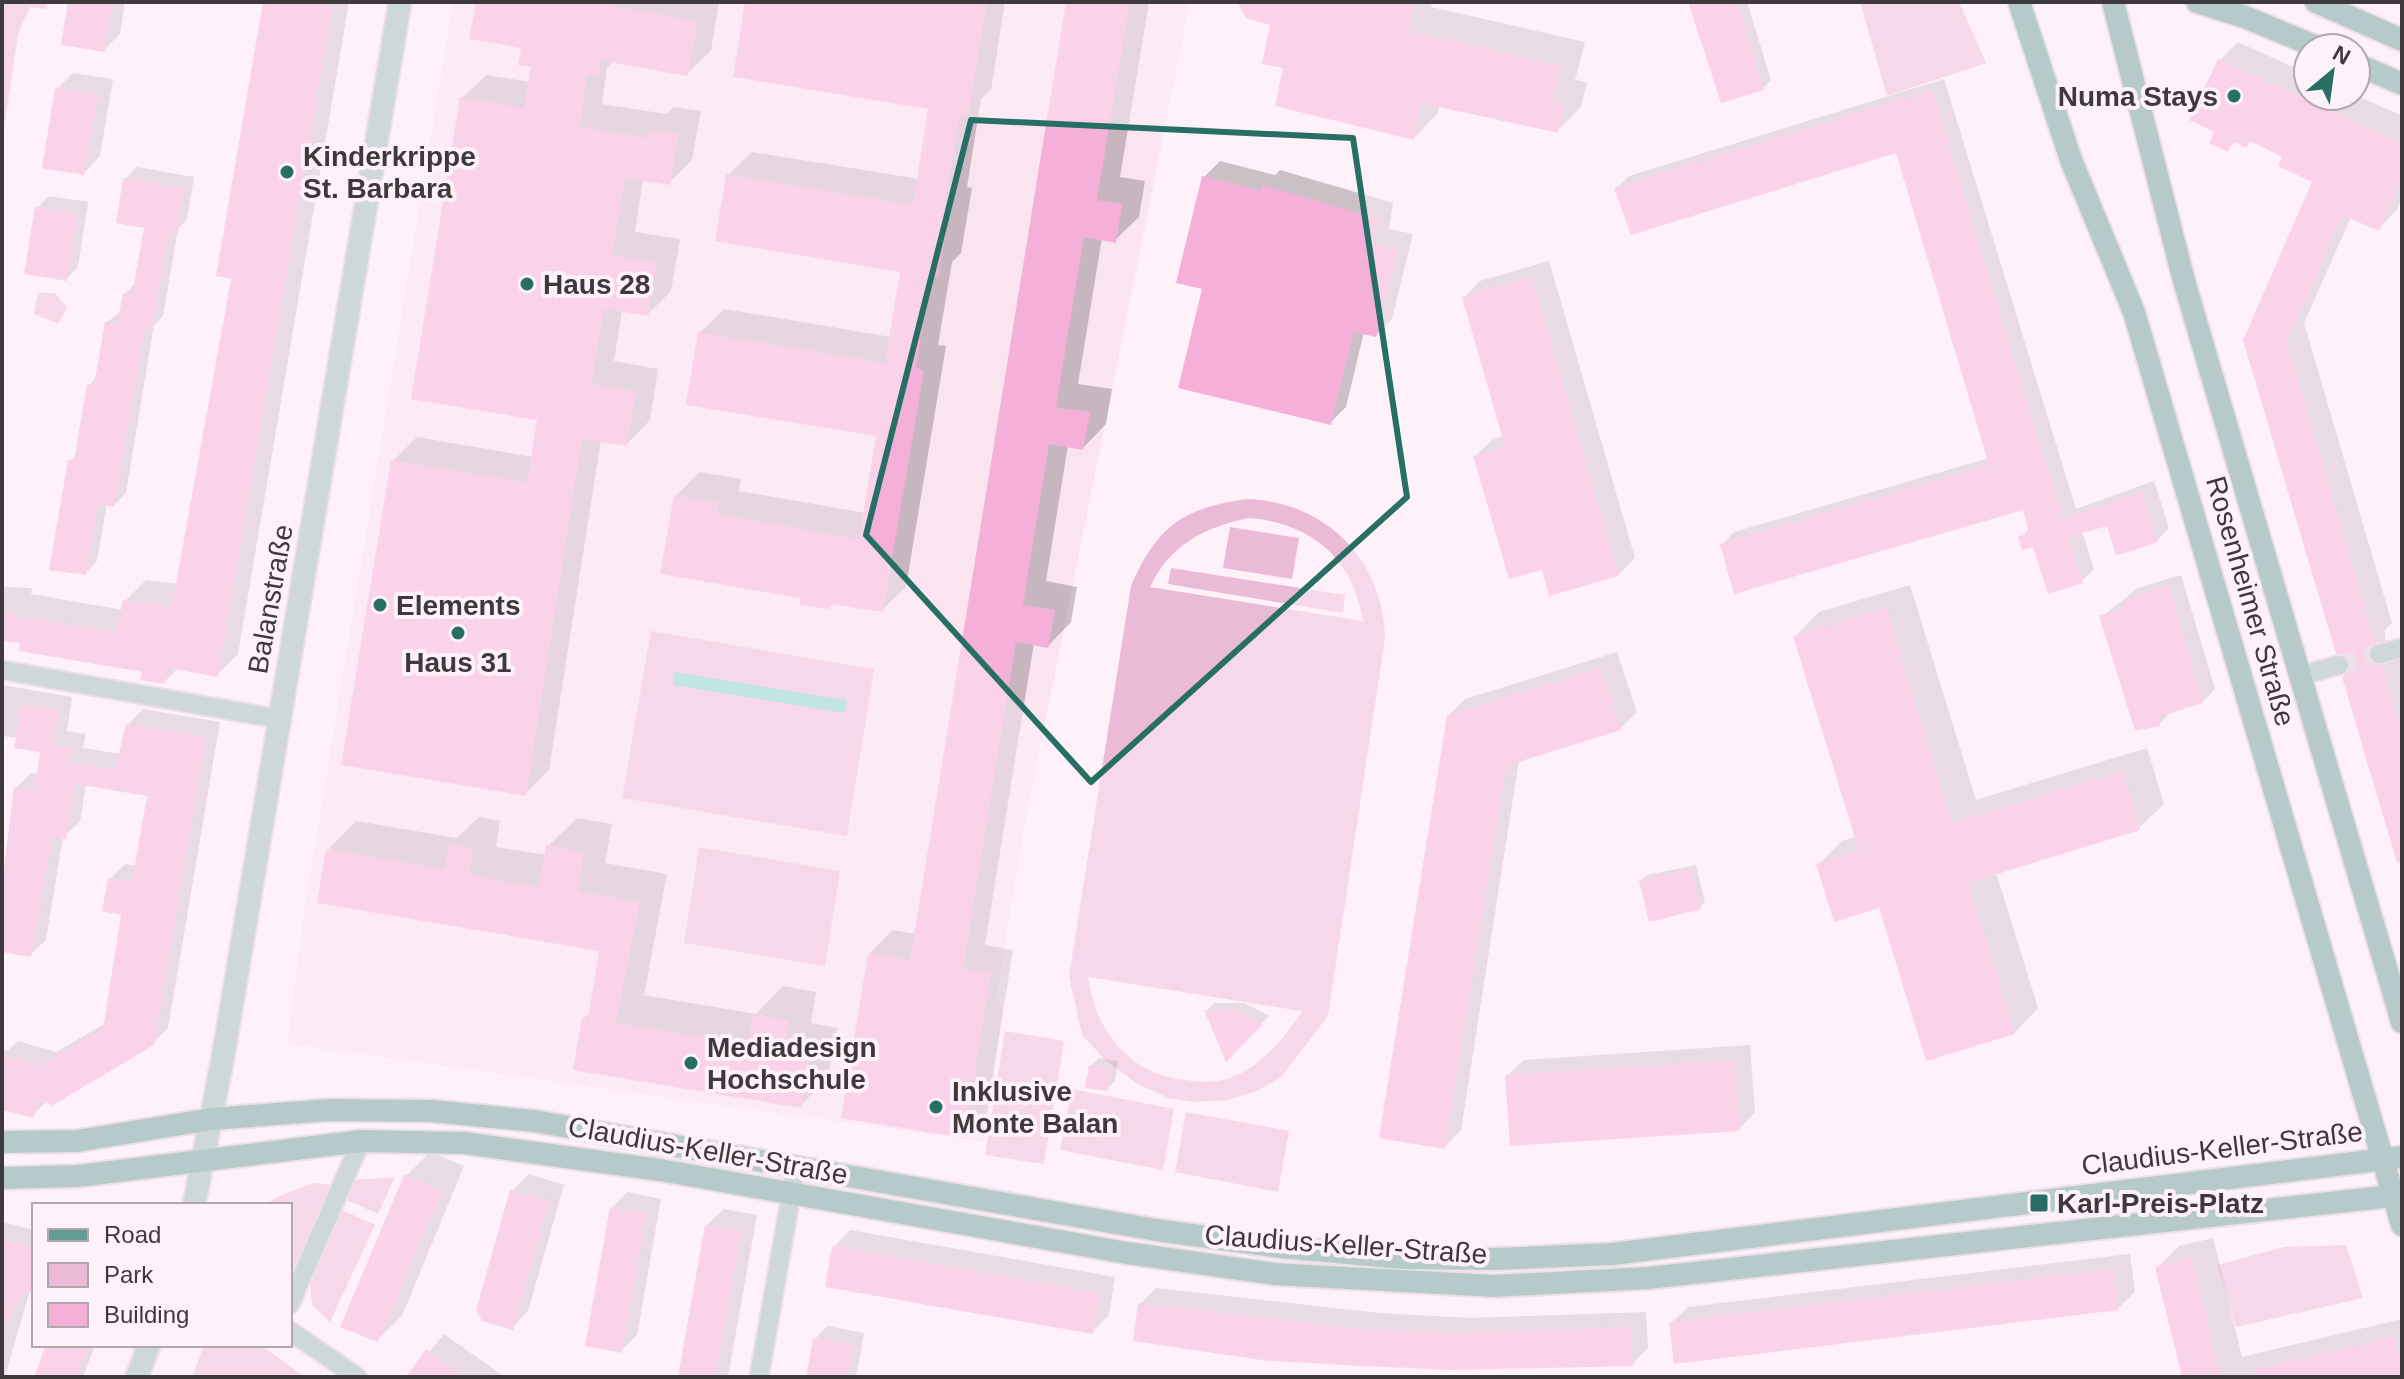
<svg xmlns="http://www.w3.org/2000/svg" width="2404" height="1379" viewBox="0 0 2404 1379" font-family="Arial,sans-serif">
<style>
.built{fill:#f9e4f0}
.green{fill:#ebbad7;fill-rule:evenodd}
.water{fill:#76d7c8}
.shadow{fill:#0003}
.building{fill:#f4b0d9}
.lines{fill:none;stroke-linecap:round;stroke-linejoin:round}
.minor-tunnel{stroke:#d8ccd3;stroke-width:18;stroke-dasharray:18 9;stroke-linecap:butt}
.minor-casing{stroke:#d8ccd3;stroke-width:22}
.tertiary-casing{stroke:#d8ccd3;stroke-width:26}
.secondary-casing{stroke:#d8ccd3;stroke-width:26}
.minor{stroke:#93bab2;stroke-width:18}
.tertiary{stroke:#93bab2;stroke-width:22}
.secondary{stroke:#609c92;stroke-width:22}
.marked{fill:none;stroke:#276e64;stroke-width:6;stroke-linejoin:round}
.poi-dot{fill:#276e64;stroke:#fff1f9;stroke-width:3}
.labels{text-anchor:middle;stroke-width:8;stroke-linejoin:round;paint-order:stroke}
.poi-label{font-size:28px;font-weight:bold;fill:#3e393c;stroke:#fff1f9;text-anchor:start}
.street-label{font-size:28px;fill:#3e393c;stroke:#fff1f9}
</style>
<rect width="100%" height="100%" fill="#fff1f9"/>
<polygon class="built" points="453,2 1190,2 1024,828 997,994 1003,1009 985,1142 287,1044 304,913"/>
<g class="green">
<polygon points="2,2 48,2 47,9 30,7 18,34 2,142"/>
<polygon points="1860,2 1959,2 1986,63 1887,96"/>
<polygon points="38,293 55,293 67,308 58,324 34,314"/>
<path d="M 1247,499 C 1325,502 1383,558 1385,638 L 1328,1016 L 1281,1077 L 1257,1091 L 1228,1100 L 1194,1102 L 1168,1098 L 1136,1083 L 1106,1061 L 1082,1035 L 1069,976 L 1131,586 C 1157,526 1183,508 1247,499 ZM 1249,518 C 1311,523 1353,558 1363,621 L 1150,587 C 1170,545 1204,527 1249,518 ZM 1088,977 L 1301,1011 L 1302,1012 C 1283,1039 1262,1066 1230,1078 C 1217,1083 1199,1082 1186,1080 C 1130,1075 1095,1031 1088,977 Z"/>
<polygon points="1230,527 1299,538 1292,579 1223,568"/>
<polygon points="1171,568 1345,595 1343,613 1168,584"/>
<polygon points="651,631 874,669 847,836 622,798"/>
<polygon points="699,847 840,871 825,966 684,943"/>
<polygon points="1005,1031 1064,1041 1044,1164 985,1155"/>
<polygon points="1072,1089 1174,1109 1163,1170 1060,1150"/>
<polygon points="1186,1112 1289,1131 1278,1192 1175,1172"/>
<polygon points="395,1177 378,1214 347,1200 356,1180"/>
<polygon points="314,1183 333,1185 290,1280 290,1205 265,1205 277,1197"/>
<polygon points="342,1210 375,1225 330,1322 312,1305 310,1284"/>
<polygon points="2346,1245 2363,1298 2236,1327 2218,1265 2284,1247"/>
<polygon points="204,1345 260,1345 305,1377 192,1377"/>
</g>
<polygon class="water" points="674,672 847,700 845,713 673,685"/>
<g class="shadow">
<polygon points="70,2 125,2 120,34 104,50"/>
<polygon points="265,2 349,2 238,654 217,675 178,668 164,682 144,670 2,639 2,587 32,588 31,594 123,610 125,601 146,580 178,584 234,277"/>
<polygon points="478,2 719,2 711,50 688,73 614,61 607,67 602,104 666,114 674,107 701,111 692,160 669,183 643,179 635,232 680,239 671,291 648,314 622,310 614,361 658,369 650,420 627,444 601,440 549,770 525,794 393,461 417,437 533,457 540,418 462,98 486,75 531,82 534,65 524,46"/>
<polygon points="748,2 1005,2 991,90 981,99 967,187 972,188 961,253 952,262 938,345 946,346 906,587 882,610 834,602 829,607 803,597 676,496 699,472 741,479 739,491 866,513 878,434 700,333 724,309 891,337 902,270 728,175 752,152 919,179 931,107"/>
<polygon points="1068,2 1149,2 1120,177 1145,181 1139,217 1115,240 1102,238 1078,384 1112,389 1106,424 1083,448 1068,445 1046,581 1077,587 1071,622 1048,646 1034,643 985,945 1013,950 987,1112 963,1136 869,954 893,930 916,934"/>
<polygon points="1241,2 1432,2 1431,7 1585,42 1575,80 1587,82 1581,107 1557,131 1439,105 1438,113 1414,138 1273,23"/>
<polygon points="1690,2 1747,2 1771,80 1763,88"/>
<polygon points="2238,42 2308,74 2308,96 2356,95 2402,116 2402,197 2396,211 2378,229 2351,217 2304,323 2392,623 2385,630 2385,639 2402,656 2402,872 2345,677 2352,669 2352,660 2246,337 2315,181 2285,156 2252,140 2246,145 2236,141 2227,150 2217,131 2220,60"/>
<polygon points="73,73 113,79 100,156 84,173 57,89"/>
<polygon points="1944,79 2076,509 2154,481 2169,528 2157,541 2109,523 2082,531 2094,569 2082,581 2020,538 2030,528 2024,508 1722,545 1734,532 1989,458 1897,151 1617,188 1629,176"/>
<polygon points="1220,161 1275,175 1280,170 1393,203 1389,229 1413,234 1392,319 1376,335 1364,332 1346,407 1330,423 1205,288 1204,177"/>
<polygon points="137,167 194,177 187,219 178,229 163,316 154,325 126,493 114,505 107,504 97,561 85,573 70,461 77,455 89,385 98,376 107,322 122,311 125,294 136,282 146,226 125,179"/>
<polygon points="49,196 88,202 78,267 66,279 37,208"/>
<polygon points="1549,261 1635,558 1618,575 1543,567 1475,456 1492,440 1504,436 1464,298 1480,281"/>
<polygon points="2181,575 2215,689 2202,702 2172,711 2159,724 2101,617 2138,588"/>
<polygon points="1910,585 1976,800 2147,748 2164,804 2139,828 1996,872 2038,1008 2014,1033 1880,906 1818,865 1842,841 1857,836 1795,637 1819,612"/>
<polygon points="1617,652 1637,712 1620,729 1519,760 1461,1130 1445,1147 1448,716 1465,699"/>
<polygon points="2,685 72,697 67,731 86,734 83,748 121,754 128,725 143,709 220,722 168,1028 153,1043 47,1101 32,1116 2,1107 2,1050 7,1051 18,1041 56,1052 106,1023 123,913 110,879 125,864 137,866 149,794 86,784 80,822 63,837 46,940 30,955 2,950 2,898 16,788 31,773 39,774 43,751 17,738 2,736"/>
<polygon points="479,817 500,821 496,847 547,855 548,846 577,818 612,824 605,863 667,874 644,995 756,1014 783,986 816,992 811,1023 837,1028 828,1078 800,1106 584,1018 591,1011 601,949 328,850 356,821 457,838"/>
<polygon points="1696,865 1705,902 1700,907 1641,880 1647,875"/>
<polygon points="1214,1003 1244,1003 1269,1016 1226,1058 1207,1011"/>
<polygon points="1750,1045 1755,1112 1739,1129 1507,1076 1524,1060"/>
<polygon points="1099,1058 1118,1061 1115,1081 1107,1089 1091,1066"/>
<polygon points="430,1152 464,1166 402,1316 377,1340 406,1176"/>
<polygon points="529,1174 564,1185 528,1311 512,1328 512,1191"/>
<polygon points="627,1192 661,1199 637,1335 621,1351 612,1208"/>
<polygon points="724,1209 757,1215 728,1377 680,1377 707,1225"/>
<polygon points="2,1222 34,1230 34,1291 30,1290 5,1377 2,1377"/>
<polygon points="850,1230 1115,1277 1109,1315 1092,1332 834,1247"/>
<polygon points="2213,1238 2242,1357 2402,1319 2402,1374 2388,1377 2184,1377 2158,1267 2179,1246"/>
<polygon points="2130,1254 2135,1292 2118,1308 1671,1323 1688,1307"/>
<polygon points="1156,1288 1379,1313 1469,1318 1646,1312 1648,1348 1632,1364 1496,1368 1359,1366 1268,1359 1140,1304"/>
<polygon points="827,1326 864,1333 856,1377 808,1377 815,1339"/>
<polygon points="444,1334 505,1377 409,1377"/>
<polygon points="48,1345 95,1345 83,1377 36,1377"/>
</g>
<g class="building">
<polygon points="68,2 112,2 104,52 61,45"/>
<polygon points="263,2 333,2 218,677 167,668 165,684 140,680 142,672 19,651 20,643 2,641 2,613 116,633 123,600 172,606 231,279 216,276"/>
<polygon points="476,2 611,2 611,6 698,21 688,76 602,61 599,78 587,76 580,127 647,138 648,129 678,134 670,185 625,178 612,255 657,263 648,316 604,309 591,384 636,392 627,446 582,439 526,796 341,765 391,460 527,482 537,420 411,399 460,97 524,108 531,67 518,65 521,48 469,39"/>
<polygon points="745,2 987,2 968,115 960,114 944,210 949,211 938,278 930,277 916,368 924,370 883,612 830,604 829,609 800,605 800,598 660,574 674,495 719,503 717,514 859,539 876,436 686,405 698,332 885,363 900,272 715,241 726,174 913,205 928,109 733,77"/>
<polygon points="1066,2 1130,2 1097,200 1122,204 1116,243 1084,237 1056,407 1090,412 1083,450 1049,444 1023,605 1055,610 1048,648 1016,642 963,969 991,973 964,1138 841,1118 868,953 910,960"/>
<polygon points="1237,2 1414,2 1408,31 1561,66 1552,104 1564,106 1558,133 1421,103 1414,140 1275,106 1283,68 1262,64 1270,25 1246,18"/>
<polygon points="1688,2 1737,2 1764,90 1721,103"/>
<polygon points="2218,59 2402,144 2402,178 2379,231 2342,215 2287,342 2375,643 2368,650 2368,658 2375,665 2382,666 2402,732 2402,862 2397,863 2342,677 2350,669 2350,661 2343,654 2336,654 2243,340 2312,182 2278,166 2282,157 2250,141 2246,148 2233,141 2228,152 2209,143 2214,132 2189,120"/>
<polygon points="55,88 98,95 84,175 42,168"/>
<polygon points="1932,90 2063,520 2142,492 2158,542 2116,556 2107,526 2068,537 2083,583 2048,594 2033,547 2022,550 2018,537 2029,533 2023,510 1734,594 1720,544 1989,465 1896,153 1631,235 1614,188"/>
<polygon points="1202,176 1261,191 1262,185 1378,219 1374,244 1398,250 1376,337 1354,332 1331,425 1178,388 1202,289 1176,283"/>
<polygon points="123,178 184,188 176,233 168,232 152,330 145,328 114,507 98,504 86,575 49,570 68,460 74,461 87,384 94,385 105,322 117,324 123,293 132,295 144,228 116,223"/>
<polygon points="35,207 77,214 67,281 24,274"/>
<polygon points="1532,277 1619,576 1549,596 1542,570 1509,579 1473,456 1505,447 1462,297"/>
<polygon points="2169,586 2203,703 2158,717 2160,726 2135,731 2099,616 2126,608 2123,600"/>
<polygon points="1886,608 1952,823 2122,771 2140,830 1968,883 2015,1034 1926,1061 1879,908 1834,922 1816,864 1859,851 1793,636"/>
<polygon points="1601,668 1621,730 1506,766 1445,1149 1379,1138 1447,715"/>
<polygon points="21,705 58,711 53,746 72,748 69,763 115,770 126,724 206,737 154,1045 53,1105 38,1101 33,1118 2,1110 2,1055 39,1066 103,1029 121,915 102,911 108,878 132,882 147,796 75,784 66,839 52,837 31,957 2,952 2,886 14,787 34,790 40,752 14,748"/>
<polygon points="449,844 473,849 469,875 539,887 546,845 584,852 578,891 640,902 616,1023 748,1045 753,1014 789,1020 784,1051 809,1056 801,1108 573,1070 582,1018 588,1018 599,951 317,903 326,849 444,869"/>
<polygon points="1691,869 1701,909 1649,922 1639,880"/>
<polygon points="1204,1010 1235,1010 1263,1024 1226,1062"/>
<polygon points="1734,1060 1740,1131 1510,1146 1505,1075"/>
<polygon points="1089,1065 1111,1069 1108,1091 1085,1088"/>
<polygon points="404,1175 442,1191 378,1342 340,1327"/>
<polygon points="510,1190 549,1201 513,1330 482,1321 476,1310"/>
<polygon points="610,1207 646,1214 622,1353 585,1346"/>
<polygon points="705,1225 742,1231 715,1377 678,1377"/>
<polygon points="2,1239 34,1248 34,1293 25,1291 2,1329"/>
<polygon points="832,1246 1100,1293 1093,1334 825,1287"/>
<polygon points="2192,1258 2206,1314 2220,1377 2182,1377 2180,1369 2155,1267"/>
<polygon points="2114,1269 2119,1310 1674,1364 1669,1322"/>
<polygon points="1138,1303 1361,1329 1452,1333 1630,1327 1633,1366 1450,1370 1268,1361 1133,1341"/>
<polygon points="2396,1336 2402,1377 2254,1377 2254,1370"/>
<polygon points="813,1338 853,1345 847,1377 806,1377"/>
<polygon points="46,1345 88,1345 76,1377 34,1377"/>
<polygon points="426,1349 464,1377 406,1377"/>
</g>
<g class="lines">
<polyline class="minor-tunnel" points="2339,665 2379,654"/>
<g class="minor-casing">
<g id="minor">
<polyline points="2379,654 2402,648"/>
<polyline points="2,670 280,719"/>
<polyline points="2299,676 2339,665"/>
<polyline points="290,1304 361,1141"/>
<polyline points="290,1331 357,1377"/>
<polyline points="759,1377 796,1167"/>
</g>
</g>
<g class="tertiary-casing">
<g id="tertiary">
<polyline points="194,1205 223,1057 400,2"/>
<polyline points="137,1377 149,1345"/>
</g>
</g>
<g class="secondary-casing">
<g id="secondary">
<polyline points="2019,2 2071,160 2134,312 2402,1225"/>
<polyline points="2113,2 2184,281 2402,1022"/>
<polyline points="2197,2 2245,17 2319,48"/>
<polyline points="2316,2 2402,40"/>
<polyline points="2356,64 2402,84"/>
<polyline points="2,1142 77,1141 212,1119 329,1110 431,1111 534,1121 1156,1230 1280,1247 1403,1258 1495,1259 1612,1254 2402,1157"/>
<polyline points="2,1178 78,1176 361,1141 464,1143 660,1170 1127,1253 1274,1274 1494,1286 1648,1278 2402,1195"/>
</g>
</g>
<use href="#minor" class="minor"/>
<use href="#tertiary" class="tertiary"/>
<use href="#secondary" class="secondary"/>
</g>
<path d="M0 0H2404V1379H0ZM 971,120 L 1353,138 L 1407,497 L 1091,782 L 866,535 Z" fill="#fff1f9" fill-opacity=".55" fill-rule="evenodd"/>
<path class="marked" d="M 971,120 L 1353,138 L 1407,497 L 1091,782 L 866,535 Z"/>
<g class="poi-dot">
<circle cx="2234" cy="96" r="8"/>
<circle cx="287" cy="172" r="8"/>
<circle cx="527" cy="284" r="8"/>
<circle cx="380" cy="605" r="8"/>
<circle cx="458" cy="633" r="8"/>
<circle cx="691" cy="1063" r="8"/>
<circle cx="936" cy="1107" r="8"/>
<rect x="2029" y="1193" width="20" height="20" rx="4"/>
</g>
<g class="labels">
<g class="poi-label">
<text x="2218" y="106" text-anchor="end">Numa Stays</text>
<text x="303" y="166">Kinderkrippe<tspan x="303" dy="32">St. Barbara</tspan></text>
<text x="543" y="294">Haus 28</text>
<text x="396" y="615">Elements</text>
<text x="458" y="672" text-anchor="middle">Haus 31</text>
<text x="707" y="1057">Mediadesign<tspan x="707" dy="32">Hochschule</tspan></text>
<text x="952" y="1101">Inklusive<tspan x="952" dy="32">Monte Balan</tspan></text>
<text x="2057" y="1213">Karl-Preis-Platz</text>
</g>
<g class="street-label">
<text transform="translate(270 599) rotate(-80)" y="10">Balanstraße</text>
<text transform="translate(2251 601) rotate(74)" y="10">Rosenheimer Straße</text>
<text transform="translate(2222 1148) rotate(-7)" y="10">Claudius-Keller-Straße</text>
<text transform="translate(708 1150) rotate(10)" y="10">Claudius-Keller-Straße</text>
<text transform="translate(1346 1244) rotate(4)" y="10">Claudius-Keller-Straße</text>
</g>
</g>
<rect width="2404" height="1379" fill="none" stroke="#3e393c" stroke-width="8"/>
<rect x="32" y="1203" width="260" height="144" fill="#fff1f9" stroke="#b2a7ad" stroke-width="2"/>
<rect x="48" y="1229" width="40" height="12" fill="#609c92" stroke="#b2a7ad" stroke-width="2"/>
<text x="104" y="1243" font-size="24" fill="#3e393c">Road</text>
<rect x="48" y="1263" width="40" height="24" fill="#ebbad7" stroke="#b2a7ad" stroke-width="2"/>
<text x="104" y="1283" font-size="24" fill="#3e393c">Park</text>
<rect x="48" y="1303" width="40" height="24" fill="#f4b0d9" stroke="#b2a7ad" stroke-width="2"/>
<text x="104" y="1323" font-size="24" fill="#3e393c">Building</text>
<g transform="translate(2332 72) rotate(29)"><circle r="38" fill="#fff1f9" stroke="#b2a7ad" stroke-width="2"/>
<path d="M0-6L14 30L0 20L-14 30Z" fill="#276e64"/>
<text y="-12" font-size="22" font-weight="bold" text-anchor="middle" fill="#3e393c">N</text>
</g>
</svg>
